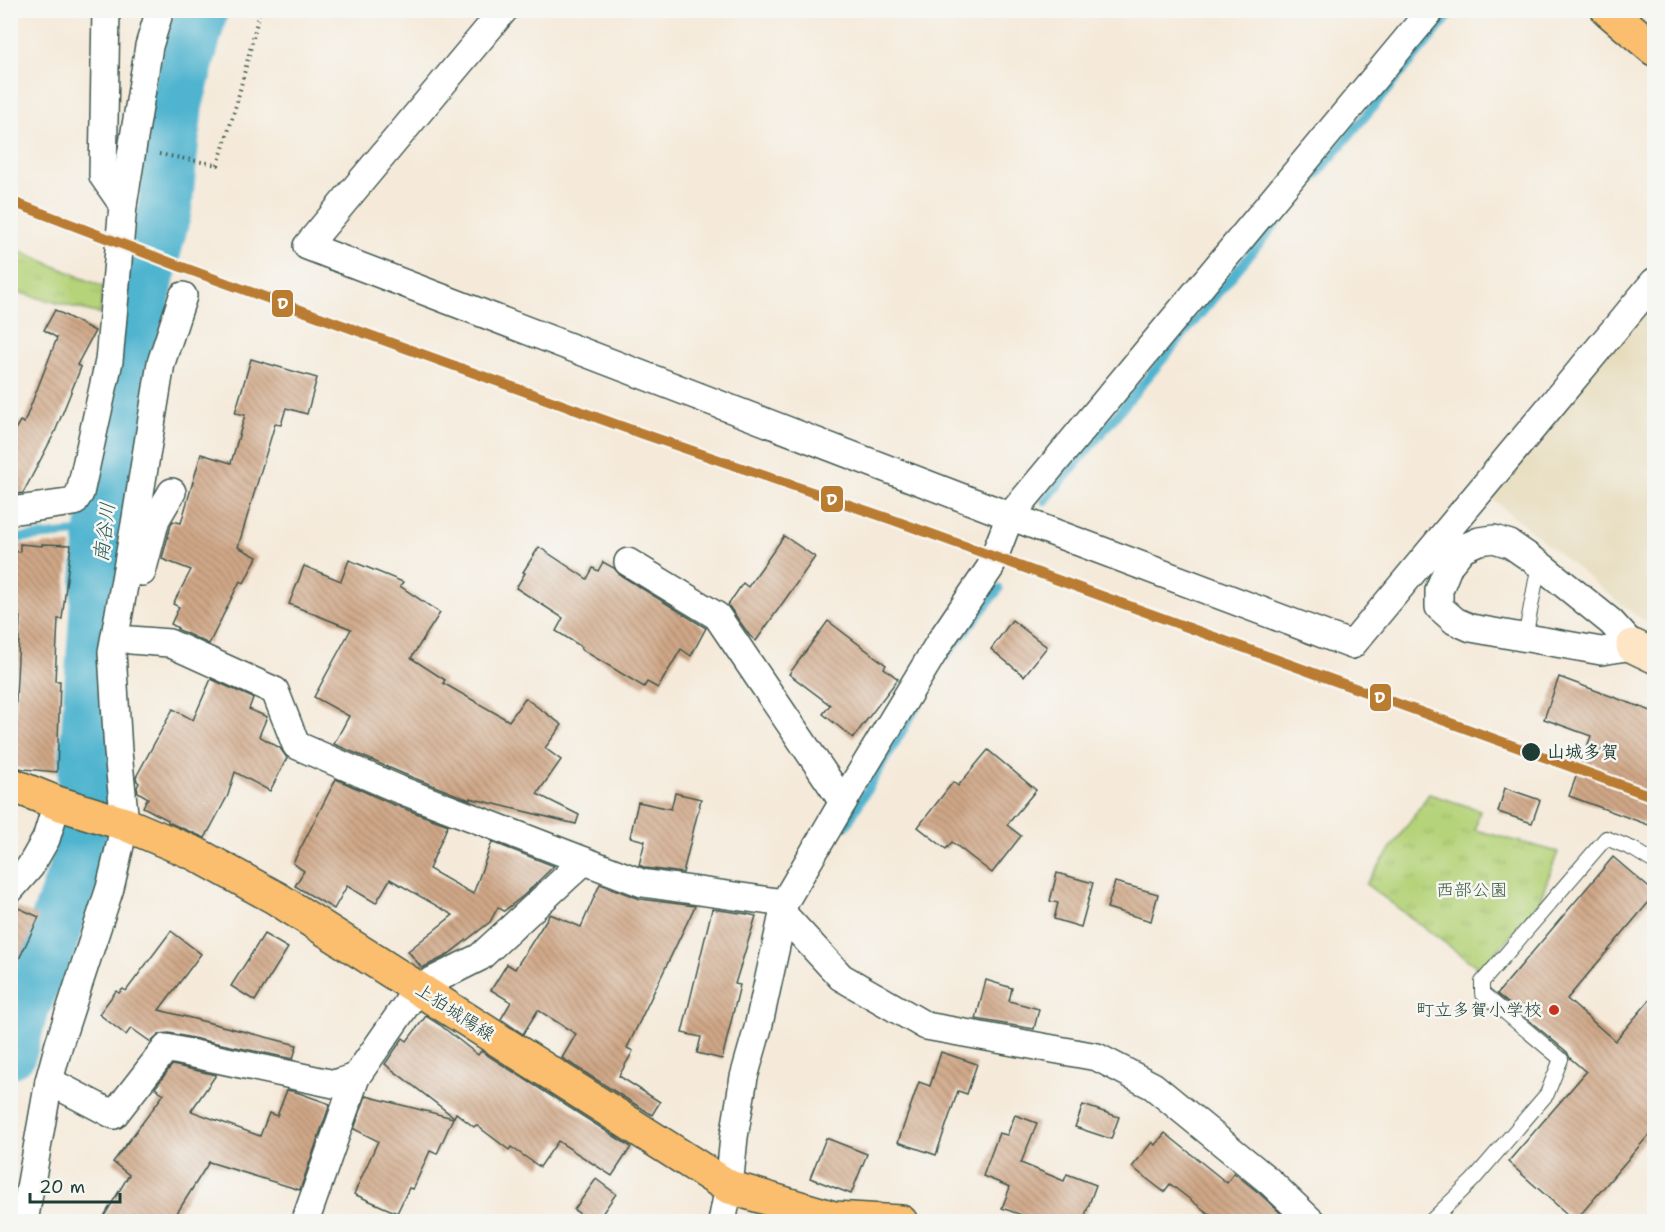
<svg xmlns="http://www.w3.org/2000/svg" width="1665" height="1232" viewBox="0 0 1665 1232" font-family="'Shantell Sans','Klee One',sans-serif">
<style>
.built{fill:#e6daba}
.park{fill:url(#park-tufts);stroke:#6a8856;stroke-width:1.5}
.lines{fill:none;stroke-linecap:round;stroke-linejoin:round}
.stream{stroke:#50b4cf;stroke-width:9}
.river{stroke:#50b4cf;stroke-width:54}
.building{fill:url(#building-back-hatch)}
.lane-casing{stroke:#3f574d;stroke-width:16}
.street-casing{stroke:#3f574d;stroke-width:30}
.secondary-casing{stroke:#3f574d;stroke-width:36}
.primary-casing{stroke:#3f574d;stroke-width:36}
.path{stroke:#3f574d;stroke-width:4;stroke-dasharray:1.5 4.5;stroke-linecap:butt}
.lane{stroke:#fff;stroke-width:14}
.street{stroke:#fff;stroke-width:27}
.secondary{stroke:#fde5c5;stroke-width:33}
.primary{stroke:#fabe6e;stroke-width:33}
.rail-1-casing{stroke:#f6f6f2;stroke-width:15}
.rail-1{stroke:#ba7c31;stroke-width:10}
.stop-dot{fill:#1f3d34;stroke:#f6f6f2;stroke-width:2}
.poi-dot{fill:#c8321e;stroke:#f6f6f2;stroke-width:2}
.labels{text-anchor:middle;stroke-width:5;stroke-linejoin:round;paint-order:stroke}
.stop-label{font-size:18px;font-weight:bold;fill:#1f3d34;stroke:#f6f6f2;text-anchor:start}
.park-label{font-size:18px;fill:#3d5b42;stroke:#f6f6f2}
.poi-label{font-size:18px;fill:#1f3d34;stroke:#f6f6f2;text-anchor:end}
.street-label{font-size:18px;fill:#1f3d34;stroke:#f6f6f2}
.water-label{font-size:20px;font-style:italic;fill:#2b5b5b;stroke:#f6f6f2}
.line-badge{stroke:#f6f6f2;stroke-width:2}
.badge-label{font-size:16px;text-anchor:middle;font-weight:bold;fill:#fff}
</style>
<defs>
<pattern id="park-tufts" width="24" height="20" patternUnits="userSpaceOnUse" patternTransform="scale(1.5)"><rect width="24" height="20" fill="#b5d379"/><path d="M3 7l-1-3M5 7V3M7 7l1-3M15 17l-1-3M17 17v-4M19 17l1-3" fill="none" stroke="#9bb669"/></pattern>
<pattern id="building-back-hatch" width="6" height="6" patternUnits="userSpaceOnUse" patternTransform="scale(1.5)"><rect width="6" height="6" fill="#d0a787"/><path d="M-1 5l2 2M0 0l6 6M5-1l2 2" fill="none" stroke="#a8896f"/></pattern>
</defs>
<rect width="100%" height="100%" fill="#f6f6f2"/>
<filter id="ink" filterUnits="userSpaceOnUse"><feTurbulence type="fractalNoise" baseFrequency=".0167" numOctaves="2"/><feDisplacementMap in="SourceGraphic" scale="12" xChannelSelector="R" yChannelSelector="G"/><feConvolveMatrix kernelMatrix="1 2 1 2 8 2 1 2 1" color-interpolation-filters="sRGB"/></filter>
<filter id="wash" filterUnits="userSpaceOnUse"><feTurbulence type="fractalNoise" baseFrequency=".008" numOctaves="4" result="noise"/><feDisplacementMap in="SourceGraphic" scale="24" xChannelSelector="R" yChannelSelector="G"/><feGaussianBlur stdDeviation="1.35" result="paint"/><feColorMatrix in="noise" values="0 0 0 0 0 0 0 0 0 0 0 0 0 0 0 0 0 1.4 0 .05"/><feComposite in="paint" operator="in"/></filter>
<g filter="url(#wash)">
<rect width="100%" height="100%" fill="#f5eada"/>
<polygon class="built" points="1654,289 1654,627 1623,606 1485,493"/>
<g class="park">
<polygon points="11,247 103,287 100,314 13,291 11,293"/>
<polygon points="1429,794 1480,810 1475,830 1558,852 1539,902 1509,938 1480,969 1366,884"/>
</g>
<g class="lines">
<g class="stream">
<polyline points="1045,501 1454,10"/>
<polyline points="10,539 102,530"/>
<polyline points="946,656 999,589"/>
<polyline points="846,826 926,691"/>
</g>
<polyline class="river" points="10,1051 21,1011 49,946 79,860 102,530 127,404 137,331 148,275 165,209 176,104 201,10"/>
</g>
<g id="blocks">
<g class="building">
<polygon points="55,310 95,331 77,365 81,367 55,432 23,493 10,495 10,438 20,421 24,423 57,338 44,330"/>
<polygon points="251,359 317,378 307,414 286,408 281,425 275,424 238,547 257,557 244,583 240,581 209,644 177,629 178,628 171,624 179,607 173,604 191,570 162,559 171,525 173,521 181,523 201,454 231,463 245,415 235,413"/>
<polygon points="784,536 815,557 756,641 750,636 728,605 743,583 748,587"/>
<polygon points="20,544 42,546 42,544 71,545 62,619 58,619 55,681 60,681 57,772 24,769 10,766 10,737 14,738 20,617 10,616 10,551 20,552"/>
<polygon points="539,547 587,579 593,568 598,571 603,562 614,568 620,575 706,628 691,656 681,649 658,688 647,682 644,687 581,649 582,647 556,631 563,618 516,588 525,573 523,572"/>
<polygon points="349,560 403,582 400,586 440,613 411,658 445,680 443,683 509,721 525,698 562,725 545,748 561,760 537,794 579,815 576,824 470,798 470,800 404,774 334,744 349,716 314,697 351,629 289,604 304,566 341,581"/>
<polygon points="1012,620 1047,647 1024,676 991,649"/>
<polygon points="828,621 886,665 884,668 898,679 853,738 823,714 830,705 789,674"/>
<polygon points="1559,677 1654,712 1654,827 1569,796 1591,736 1544,719"/>
<polygon points="211,679 253,698 249,709 267,717 259,736 280,748 287,758 270,791 235,772 228,795 205,838 168,822 168,820 143,807 148,798 138,792 137,787 139,783 137,781 136,777 173,709 193,720"/>
<polygon points="988,750 1036,790 1007,825 1021,836 992,873 952,842 946,849 918,827 953,782 958,786"/>
<polygon points="336,779 392,804 448,825 429,869 473,894 492,842 554,866 523,896 504,911 498,907 490,922 446,956 422,968 408,951 453,915 390,879 376,903 347,886 334,909 295,886 304,871 293,863"/>
<polygon points="1505,788 1540,800 1532,823 1498,812"/>
<polygon points="675,793 701,799 683,873 646,868 639,865 645,841 630,837 638,802 671,809"/>
<polygon points="1613,857 1654,892 1654,896 1567,999 1615,1041 1654,995 1654,1129 1575,1221 1508,1162 1586,1072 1570,1058 1567,1052 1497,994"/>
<polygon points="1057,873 1093,883 1081,927 1054,919 1058,903 1050,901"/>
<polygon points="1115,882 1158,894 1151,921 1107,908"/>
<polygon points="600,884 640,899 695,906 627,1048 633,1051 619,1076 660,1102 652,1115 562,1058 576,1034 538,1010 523,1034 501,1019 511,1002 491,990 507,964 515,969 550,914 581,927"/>
<polygon points="16,907 39,917 10,978 10,920"/>
<polygon points="712,909 747,914 756,916 735,984 740,985 722,1059 697,1053 701,1037 682,1033"/>
<polygon points="171,931 201,954 159,1010 297,1045 293,1059 169,1033 160,1034 151,1042 131,1028 126,1035 99,1014 116,991 119,993 123,989 126,991"/>
<polygon points="264,934 288,948 255,1001 231,986"/>
<polygon points="986,980 1012,988 1009,1001 1039,1009 1034,1029 976,1019"/>
<polygon points="426,1016 440,1025 478,1055 481,1051 631,1147 612,1176 558,1141 540,1167 511,1147 509,1150 476,1125 474,1127 456,1113 454,1117 385,1064 403,1038 407,1041"/>
<polygon points="941,1052 977,1064 967,1094 958,1091 936,1155 898,1142 919,1082 930,1086"/>
<polygon points="172,1065 216,1075 191,1111 260,1136 269,1113 277,1116 287,1090 299,1093 330,1104 300,1190 209,1162 172,1221 101,1221 129,1175 113,1162 164,1094 155,1088"/>
<polygon points="366,1096 453,1118 437,1154 430,1151 413,1189 409,1188 397,1213 354,1194 378,1141 354,1129"/>
<polygon points="1083,1105 1119,1117 1111,1139 1075,1127"/>
<polygon points="1015,1115 1037,1123 1021,1163 1064,1181 1067,1174 1096,1185 1083,1221 1038,1221 1002,1208 1010,1187 983,1176 999,1133 1007,1135"/>
<polygon points="1165,1133 1227,1183 1234,1173 1259,1193 1289,1221 1218,1221 1170,1184 1164,1192 1132,1167 1152,1142 1155,1145"/>
<polygon points="826,1138 867,1154 851,1194 810,1178"/>
<polygon points="596,1179 616,1194 597,1221 591,1221 574,1210"/>
</g>
</g>
</g>
<g filter="url(#ink)">
<use href="#blocks" fill-opacity="0" stroke="#3f574d" stroke-width="1.5"/>
<g class="lines">
<g class="lane-casing">
<g id="lane">
<polyline points="1525,638 1539,564"/>
<polyline points="1430,1222 1473,1180 1547,1094 1561,1059 1482,993 1482,982 1606,838 1633,849 1654,862"/>
</g>
</g>
<g class="street-casing">
<g id="street">
<polyline points="106,10 103,176 123,205"/>
<polyline points="504,10 307,246 1010,516 1352,645 1654,282"/>
<polyline points="10,511 74,502 80,493 109,361 123,205 149,46 160,10"/>
<polygon points="1494,539 1510,544 1539,564 1611,622 1633,646 1601,651 1471,628 1455,621 1439,607 1439,590 1449,565 1463,548 1479,541"/>
<polyline points="628,562 717,616 843,802"/>
<polyline points="142,572 156,519 172,492"/>
<polyline points="131,640 169,643 275,691 296,745 398,789 642,883 784,903"/>
<polyline points="10,890 30,867 46,839 57,803"/>
<polyline points="783,914 841,977 926,1026 1097,1057 1153,1086 1269,1181 1312,1222"/>
<polyline points="49,1081 114,1115 166,1048 334,1084 356,1077"/>
<polyline points="24,1222 49,1081 59,1044 110,888 125,824 118,752 112,652 135,524 161,363 183,296"/>
<polyline points="305,1222 356,1077 418,988 480,957 584,861"/>
<polyline points="722,1222 729,1187 734,1137 744,1077 758,1028 783,914 784,903 843,802 941,640 990,568 1010,516 1431,10"/>
</g>
</g>
<g class="secondary-casing">
<polyline id="secondary" points="1633,646 1654,656"/>
</g>
<g class="primary-casing">
<g id="primary">
<polyline points="1608,10 1654,49"/>
<polyline points="10,784 57,803 125,824 196,854 276,898 729,1187 834,1218 901,1222"/>
</g>
</g>
<polyline class="path" points="159,154 218,165 237,102 260,10"/>
<use href="#lane" class="lane"/>
<use href="#street" class="street"/>
<use href="#secondary" class="secondary"/>
<use href="#primary" class="primary"/>
<g class="rail-1-casing">
<polyline id="rail-1" points="10,201 179,266 626,428 893,520 1654,797"/>
</g>
<use href="#rail-1" class="rail-1"/>
</g>
</g>
<circle class="stop-dot" cx="1531" cy="752" r="10"/>
<circle class="poi-dot" cx="1554" cy="1010" r="6"/>
<g class="labels">
<g class="stop-label">
<text x="1547" y="758">山城多賀</text>
</g>
<g class="park-label">
<text x="1472" y="896">西部公園</text>
</g>
<g class="poi-label">
<text x="1542" y="1016">町立多賀小学校</text>
</g>
<g class="street-label">
<text transform="translate(455 1012) rotate(33)" y="6">上狛城陽線</text>
</g>
<g class="water-label">
<text transform="translate(104 532) rotate(-83)" y="7">南谷川</text>
</g>
</g>
<g class="line-badge">
<rect x="271" y="289" width="23" height="29" rx="6" fill="#ba7c31"/>
<rect x="820" y="485" width="24" height="28" rx="6" fill="#ba7c31"/>
<rect x="1369" y="683" width="23" height="29" rx="6" fill="#ba7c31"/>
</g>
<g class="badge-label">
<text x="283" y="309">D</text>
<text x="832" y="505">D</text>
<text x="1380" y="703">D</text>
</g>
<rect width="1665" height="1232" fill="none" stroke="#f6f6f2" stroke-width="36"/>
<path d="M30 1193v9h90v-9" fill="none" stroke="#1f3d34" stroke-width="3"/>
<text x="39" y="1193" font-size="18" fill="#1f3d34" stroke="#f6f6f2" stroke-width="4.5" paint-order="stroke">20 m</text>
</svg>
